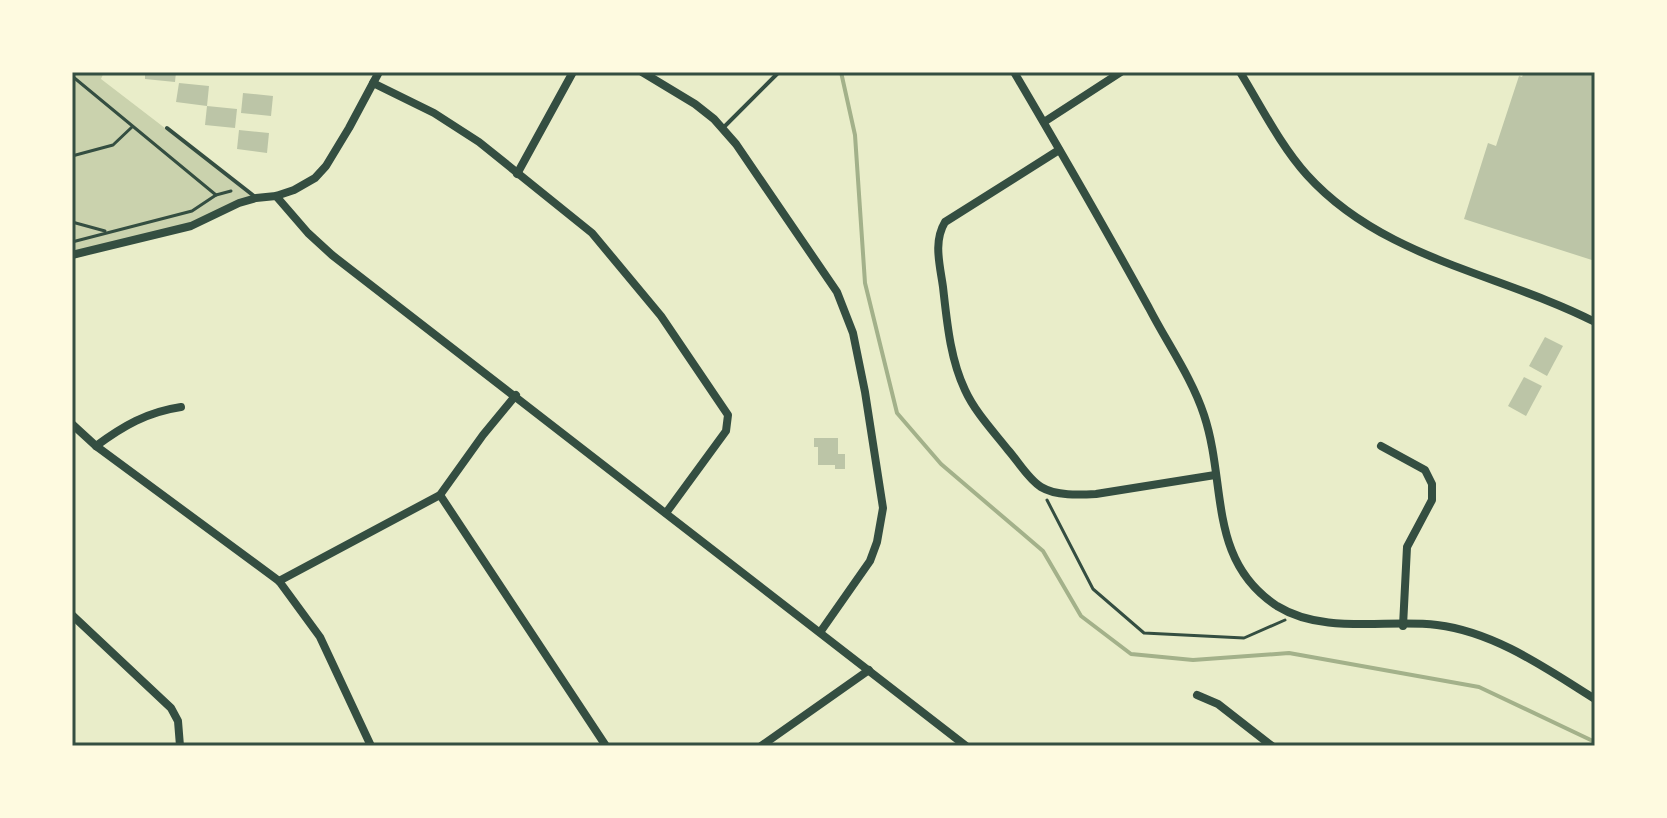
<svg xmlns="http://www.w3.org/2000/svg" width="1667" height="818" viewBox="0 0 1667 818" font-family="'Noto Serif',serif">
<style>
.green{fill:#cad2ad}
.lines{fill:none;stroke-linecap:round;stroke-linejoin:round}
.stream{stroke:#a3b18a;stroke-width:4}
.building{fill:#bcc5a7}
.path{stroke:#344e41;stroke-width:3}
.service{stroke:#344e41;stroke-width:4}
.minor{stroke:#344e41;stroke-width:8}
.neatline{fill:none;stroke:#344e41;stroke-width:3}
</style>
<rect width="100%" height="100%" fill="#e9edc9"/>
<polygon class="green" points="72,72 104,72 101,79 256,198 201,221 72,257"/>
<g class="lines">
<polyline class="stream" points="841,72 855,135 865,283 897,413 941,464 1043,551 1081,616 1131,654 1193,660 1289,653 1479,687 1595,742"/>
</g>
<g class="building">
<polygon points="145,72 176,72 175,82 145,79"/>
<polygon points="1524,72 1595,72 1595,261 1464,219 1488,143 1496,146 1519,76 1522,77"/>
<polygon points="179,83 209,86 207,106 176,102"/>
<polygon points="243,93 273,96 271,116 241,113"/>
<polygon points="207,106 237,109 235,128 205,125"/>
<polygon points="239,130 269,133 267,153 237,149"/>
<polygon points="1545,337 1563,346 1547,376 1529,366"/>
<polygon points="1524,377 1542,386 1526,416 1508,406"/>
<polygon points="814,438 838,438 838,454 845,454 845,469 835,469 835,465 818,465 818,447 814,447"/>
</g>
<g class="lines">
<g class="path">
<polyline points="72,76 216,195"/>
<polyline points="72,156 113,145 132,127"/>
<polyline points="72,222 105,231"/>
<polyline points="72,242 192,211 216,195 231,191"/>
<polyline points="1047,500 1093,589 1144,633 1244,638 1285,620"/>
</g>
<g class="service">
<polyline points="167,128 254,196"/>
<polyline points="722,129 779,72"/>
</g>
<g class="minor">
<polyline points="642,72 695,104 714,119 736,144 837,292 853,333 865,392 883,508 877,542 870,561 821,631"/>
<path d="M 1014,72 C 1060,150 1105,228 1149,308 C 1167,343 1192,378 1204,415 C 1227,484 1207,560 1277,606 C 1324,635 1386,619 1437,625 C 1495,632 1547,669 1595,699"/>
<path d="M 1240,72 C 1261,106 1280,145 1307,175 C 1383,259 1499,273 1595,322"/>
<polyline points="373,83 434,113 479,142 592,233 661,316 728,415 726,431 666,513"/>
<polyline points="1044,122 1121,72"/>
<path d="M 1059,150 L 945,222 C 933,242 940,265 943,287 C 947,322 950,358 965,390 C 975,412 993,431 1008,450 C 1018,461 1028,479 1041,487 C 1056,496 1079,495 1096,494 L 1215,475"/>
<polyline points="517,174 573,72"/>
<polyline points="276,196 308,233 332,255 966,746"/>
<polyline points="72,255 191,226 239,203 256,198 276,196 294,190 315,178 326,166 349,128 379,72"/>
<polyline points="72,424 96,446 279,581 320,637 371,746"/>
<path d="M 96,446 C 123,426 147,412 181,407"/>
<polyline points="1381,446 1425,470 1432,484 1432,500 1407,547 1403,626"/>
<polyline points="440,495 606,746"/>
<polyline points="279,581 440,495 483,435 516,395"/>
<polyline points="72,615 171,708 178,721 180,746"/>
<polyline points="1197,695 1218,704 1272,746"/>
<polyline points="761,746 869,670"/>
</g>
</g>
<rect width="1667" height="818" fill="none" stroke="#fefae0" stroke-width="148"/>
<rect x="74" y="74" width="1519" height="670" class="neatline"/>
</svg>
